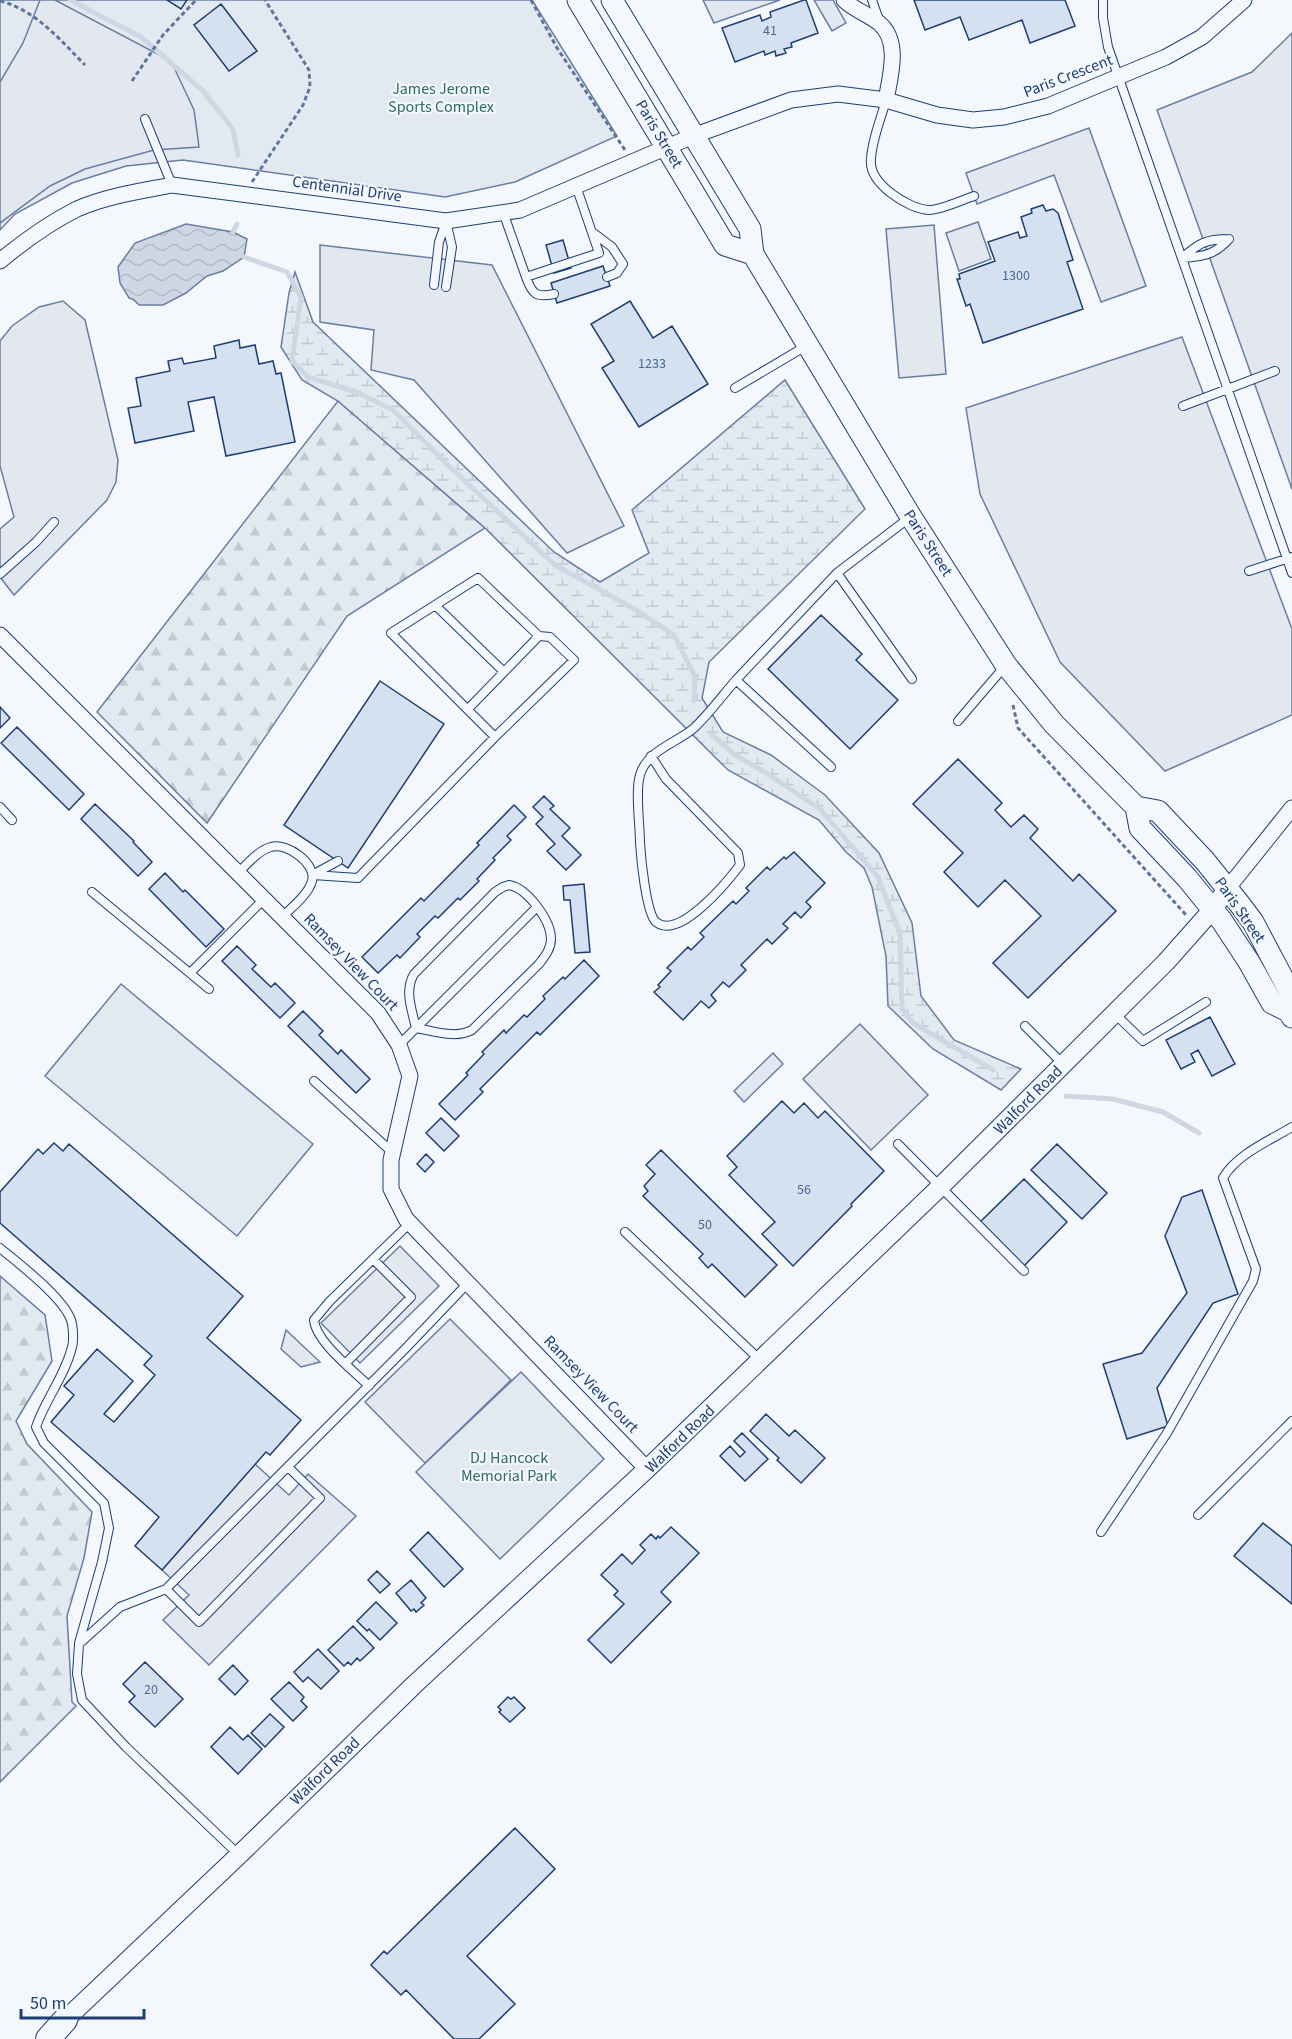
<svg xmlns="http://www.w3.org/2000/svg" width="1292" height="2039" viewBox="0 0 1292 2039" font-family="'Source Sans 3',sans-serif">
<defs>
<pattern id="forest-firs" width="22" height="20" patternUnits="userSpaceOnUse" patternTransform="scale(1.5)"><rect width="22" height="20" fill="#e3e9f0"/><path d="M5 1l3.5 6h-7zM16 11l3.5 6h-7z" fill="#c2c9d1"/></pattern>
<pattern id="wetland-marsh" width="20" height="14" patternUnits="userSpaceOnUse" patternTransform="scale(1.5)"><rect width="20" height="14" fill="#e3e9f0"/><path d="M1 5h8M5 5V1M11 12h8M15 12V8" fill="none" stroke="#c2c9d1"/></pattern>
<pattern id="water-waves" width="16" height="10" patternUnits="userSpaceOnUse" patternTransform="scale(1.5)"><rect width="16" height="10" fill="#cfd7e4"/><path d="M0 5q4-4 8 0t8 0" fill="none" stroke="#b1bac7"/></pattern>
</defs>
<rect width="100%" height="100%" fill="#f4f7fb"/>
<path fill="url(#forest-firs)" stroke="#687fa3" stroke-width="1.5" d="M338 401 485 528 347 616 207 823 97 712Z
M0 1276 45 1315 52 1361 16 1421 27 1444 92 1512 84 1558 67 1616 72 1702 76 1706 0 1782Z"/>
<path fill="url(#wetland-marsh)" stroke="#687fa3" stroke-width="1.5" d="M295 272 313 322 554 552 600 582 649 553 632 510 785 380 865 509 709 662 702 698 723 732 771 755 825 795 879 853 912 923 921 996 954 1040 1021 1069 1001 1090 933 1049 888 1006 886 956 872 887 864 868 846 852 819 820 728 770 485 528 338 401 302 380 281 347 289 293Z"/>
<path fill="#e3e9f0" stroke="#687fa3" stroke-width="1.5" d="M0 0H532L617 136 515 182 445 197 183 160 126 166 72 183 15 214 0 230Z
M121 984 313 1144 237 1236 45 1076Z
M521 1372 604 1459 500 1559 416 1472Z"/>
<path fill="#e3e8f0" stroke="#687fa3" stroke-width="1.5" d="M40 0H55L171 61 194 110 199 147 154 150 85 169 50 186 0 223V82L23 43Z
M703 0H780L714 23Z
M814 0H833L846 23 832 31Z
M1292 33V489L1157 110 1252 72Z
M1089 128 1146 286 1101 302 1054 175 977 204 966 173Z
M978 222 991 259 959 271 946 233Z
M934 225 946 374 899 378 886 229Z
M320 245 492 265 624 526 567 553 414 380 371 370 374 330 320 322Z
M63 301 85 320 118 460 116 482 107 500 14 595 0 577V529L14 517 0 466V341L12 326 39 307Z
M1182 337 1292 629V715L1165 771 1060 662 980 494 966 408Z
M860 1024 928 1095 871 1150 803 1079Z
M773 1053 783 1064 744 1102 734 1091Z
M400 1246 439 1286 360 1363 321 1323Z
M450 1319 511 1380 425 1463 365 1402Z
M286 1330 320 1362 301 1367 281 1349Z
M255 1464 289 1495 308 1474 356 1516 209 1665 163 1620 189 1595 162 1570Z"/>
<path fill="url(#water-waves)" stroke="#687fa3" stroke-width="1.5" d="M186 224 233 232 247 239 244 257 223 271 207 276 186 293 163 305H139L134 300 129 298 120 283 118 267 135 243Z"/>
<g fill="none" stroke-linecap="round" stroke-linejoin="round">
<path stroke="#cfd7e4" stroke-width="5" d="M70 0 141 37 203 91 233 129 238 155
M233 232 237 224
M244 257 287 272 301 297 292 361 308 377 359 393 393 410 449 466 555 565 636 610 674 635 695 677 694 701
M712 735 735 755 768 774 820 809 878 877 900 934 902 1009 913 1023 993 1070
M1066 1096 1113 1099 1163 1112 1199 1133"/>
</g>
<path fill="#d5e0f0" stroke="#1d3f73" stroke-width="1.5" d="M167 0H187L181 9Z
M804 0H806L818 33 791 43 792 47 784 49 786 53 776 56 775 51 765 55 764 51 735 62 722 28 760 15 762 21 771 17 770 12Z
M914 0H1065L1075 26 1030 43 1022 20 969 40 960 17 925 30Z
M221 4 257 51 229 71 194 25Z
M1043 205 1046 211 1053 209 1058 213 1073 260 1067 262 1083 309 983 343 970 304 966 306 957 279H960L959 274 995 261 988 242 1018 232 1020 238 1027 236 1021 217 1032 213 1031 209Z
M563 240 571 268 554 273 546 245Z
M603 266 610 286 557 303 551 283Z
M630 301 653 338 672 326 708 384 639 427 602 368 614 361 591 324Z
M239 340 240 348 255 345 259 364 273 361 276 374 281 373 295 442 226 456 214 397 188 402 194 431 135 443 128 408 141 406 136 378 170 371 168 361 182 358 184 364 216 358 214 346Z
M821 615 862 654 856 660 898 700 850 749 768 669Z
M380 681 444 724 348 868 284 825Z
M0 707 10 718 0 728Z
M17 727 84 794 69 810 1 743Z
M958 759 1002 803 995 810 1011 827 1024 815 1038 829 1030 838 1073 881 1079 874 1116 911 1028 998 993 963 1041 916 1005 880 978 907 944 872 963 853 913 804Z
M544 796 554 806 550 809 570 828 562 836 581 855 566 870 547 851 555 844 536 824 543 817 533 807Z
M95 804 134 841 133 842 152 862 138 876 81 819Z
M514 805 526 817 507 836 511 840 493 858 495 860 477 879 479 881 460 900 458 898 438 918 435 916 417 934 420 937 400 958 397 955 378 973 362 957 421 898 424 901 479 845 477 843Z
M794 852 825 883 806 902 811 907 801 918 795 912 783 924 788 928 772 944 767 939 741 965 746 970 729 987 723 982 711 995 716 1001 709 1008 701 1001 683 1020 654 992 660 987 658 985 671 971 667 968 688 947 691 950 704 937 700 933 733 901 736 904 749 891 746 888 767 867 770 870 784 857 786 859Z
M165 873 183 892 185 890 224 929 206 947 149 889Z
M584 884 590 952 575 953 570 900H564L563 886Z
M237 946 256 965 252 969 271 987 275 983 295 1003 280 1018 222 961Z
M584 960 599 976 540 1035 537 1032 480 1089 483 1092 455 1120 439 1104 468 1075 466 1073 484 1054 482 1052 504 1030 506 1033 524 1015 527 1017 545 999 543 996 563 977 565 979Z
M303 1011 323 1031 319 1035 338 1054 341 1050 370 1079 356 1093 288 1026Z
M1210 1017 1235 1064 1212 1076 1198 1050 1191 1054 1195 1062 1181 1069 1166 1040Z
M782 1101 794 1113 804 1103 818 1118 825 1111 884 1171 851 1204 852 1206 793 1266 762 1234 775 1222 729 1175 737 1167 727 1156Z
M441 1118 459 1136 444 1151 426 1133Z
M54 1143 63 1151 69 1144 243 1296 207 1338 301 1420 270 1455 266 1452 162 1570 135 1546 159 1517 51 1422 74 1395 64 1386 97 1349 133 1381 104 1414 114 1422 155 1375 144 1365 152 1356 0 1223V1192L38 1149 43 1154Z
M1057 1144 1107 1193 1082 1219 1031 1170Z
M661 1150 777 1265 745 1297 712 1264 708 1268 699 1258 703 1254 643 1196 648 1191 644 1186 655 1174 646 1165Z
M426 1154 434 1162 425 1172 417 1164Z
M1024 1179 1067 1222 1023 1267 979 1223Z
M1202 1190 1238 1294 1213 1303 1157 1388 1168 1426 1127 1439 1103 1364 1142 1353 1187 1293 1165 1236 1182 1197Z
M766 1414 789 1436 795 1430 825 1458 801 1483 777 1460 779 1458 750 1431Z
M742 1433 768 1459 745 1481 720 1456 730 1446 740 1457 745 1452 734 1441Z
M1263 1523 1292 1546V1604L1234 1556Z
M671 1527 699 1553 661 1592 671 1602 611 1663 588 1640 624 1604 614 1595 618 1591 601 1575 622 1554 632 1564 645 1550 640 1545 651 1534 656 1539 658 1536 660 1538Z
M428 1532 463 1569 444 1587 410 1550Z
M377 1571 390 1584 380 1593 368 1580Z
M411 1580 426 1598 421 1603 424 1605 416 1612 414 1609 411 1611 396 1593Z
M376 1602 397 1623 380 1640 369 1629 367 1631 357 1621Z
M353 1626 374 1648 360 1661 357 1658 351 1665 348 1662 344 1666 328 1650Z
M318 1649 339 1671 321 1689 308 1677 303 1682 294 1672Z
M145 1662 183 1699 155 1727 129 1702 135 1696 123 1684Z
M233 1665 248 1681 235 1695 219 1679Z
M289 1682 304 1697 301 1701 307 1707 293 1721 271 1699Z
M508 1697 511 1699 514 1697 525 1708 510 1722 499 1712 501 1710 498 1707Z
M270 1714 284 1727 265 1747 251 1733Z
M230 1727 243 1740 248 1735 262 1749 238 1774 211 1747Z
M515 1828 555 1869 467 1956 515 2004 479 2039H454L406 1990 401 1995 371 1965 384 1951 387 1954Z"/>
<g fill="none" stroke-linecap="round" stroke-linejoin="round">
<g stroke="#1d3f73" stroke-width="10">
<path id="service" d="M872 0 879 20
M1103 0V18L1108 47 1292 573
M886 100C881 119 872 139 871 159 868 183 908 209 929 210 941 210 962 200 974 196
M145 119 172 185
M503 212 526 277 599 253 576 186
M592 232 612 247 623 264 617 273 607 277
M1182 258C1199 243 1206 239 1229 239
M1184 258C1205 256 1214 255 1229 239
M526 277C532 294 536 298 554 294
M434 285 439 242 446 222
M446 287 452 247 446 221
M735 388 806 346
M1183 406 1275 371
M909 518 837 573 912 679
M1249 571 1292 557
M0 574 36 542 54 522
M435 605 504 672
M958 721 1005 666
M495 737 574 660 550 637 539 636
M651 756 666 779 738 853 740 865C728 881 679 941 656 922 646 913 641 858 640 843 640 825 635 791 640 775 647 750 677 743 694 728 709 714 722 696 736 680
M831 767 736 680 837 573
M0 807 12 820
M238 873C247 864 259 850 271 847 287 842 317 864 312 881 308 895 292 907 282 917
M314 874 338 861
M313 875 358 878 495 737 391 633 478 578 539 636 468 709
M509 885C527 888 551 920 551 939 551 949 545 956 539 964L472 1030C455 1039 435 1031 416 1028 412 1010 404 991 414 974L495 892 503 887Z
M92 892 209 989
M190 973 264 899
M1115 1014 1143 1041 1206 1002
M1025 1026 1063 1064
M399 1045 537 907
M314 1081 393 1153
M898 1144 1024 1271
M625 1232 760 1360
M0 1248C19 1264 63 1297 71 1320 73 1326 74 1341 72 1347 65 1376 45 1400 36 1427L44 1443 104 1503 109 1528 102 1562 79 1643
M346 1363 411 1297 373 1259
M369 1386C353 1370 316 1342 314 1320L330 1301 410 1223
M1198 1515 1292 1421
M1101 1532 1167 1433 1253 1281 1256 1269 1223 1178C1237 1154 1269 1141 1292 1127
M166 1589 199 1622 320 1498 288 1467
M238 1854 126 1747 82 1700 77 1674 79 1644 120 1607 166 1589 405 1349 468 1283"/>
</g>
<g stroke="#1d3f73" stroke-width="17">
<path id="minor" d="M844 0C854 10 868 14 879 23 901 41 890 77 886 100
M0 261C24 241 49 223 77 209 106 196 141 191 172 185L446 221 520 210 693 136 791 100 838 94 886 100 937 115 973 120 1004 117 1048 106 1166 57 1202 37 1244 0
M0 635 378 1013 399 1045 410 1076 391 1160V1189L406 1219 647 1469
M1227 889 1292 808"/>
</g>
<g stroke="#1d3f73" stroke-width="20">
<path id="tertiary" d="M56 2026 65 2020 239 1855 415 1684 647 1469 940 1187 1166 962 1213 909 1227 889"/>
</g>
<g stroke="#1d3f73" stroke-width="23">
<path id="secondary" d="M578 0 725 245 753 254
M612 0 750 229 753 254 911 517 1006 665 1054 724 1136 807 1140 828 1187 878 1222 921 1249 962 1272 1003 1290 1012
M1136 807 1158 811 1205 861 1238 902 1253 922 1290 992V1012L1292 1017"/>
</g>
<g stroke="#1d3f73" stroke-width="26">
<path id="primary" d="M48 2039 65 2020"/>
</g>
<path stroke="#5e769c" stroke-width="3" stroke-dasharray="4.5 3" stroke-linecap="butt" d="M531 0 557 48 625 150
M0 1C36 10 60 40 85 65
M132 81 163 35 196 0
M252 182 303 105 310 87 309 70 265 0
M1013 705 1018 728 1186 915"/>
<use href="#service" stroke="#f4f7fb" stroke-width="8"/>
<use href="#minor" stroke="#f4f7fb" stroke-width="15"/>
<use href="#tertiary" stroke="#f4f7fb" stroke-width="18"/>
<use href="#secondary" stroke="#f4f7fb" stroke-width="21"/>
<use href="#primary" stroke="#f4f7fb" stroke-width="24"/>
</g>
<g text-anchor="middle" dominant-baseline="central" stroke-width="4.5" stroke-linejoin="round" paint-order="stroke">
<g font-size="14" fill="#4b6792">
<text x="770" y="31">41</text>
<text x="1016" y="276">1300</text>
<text x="652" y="364">1233</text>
<text x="804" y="1190">56</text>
<text x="705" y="1225">50</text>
<text x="151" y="1690">20</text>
</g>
<g font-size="16" fill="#1d3f73" stroke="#f4f7fb">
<text transform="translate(1068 76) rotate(-21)">Paris Crescent</text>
<text transform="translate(659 134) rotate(59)">Paris Street</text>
<text transform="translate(347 189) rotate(8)">Centennial Drive</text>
<text transform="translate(928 543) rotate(57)">Paris Street</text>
<text transform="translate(1240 910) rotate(55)">Paris Street</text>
<text transform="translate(351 962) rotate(46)">Ramsey View Court</text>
<text transform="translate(1028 1100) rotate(-45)">Walford Road</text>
<text transform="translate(591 1384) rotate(46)">Ramsey View Court</text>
<text transform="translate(680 1439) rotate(-44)">Walford Road</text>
<text transform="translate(325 1771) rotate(-44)">Walford Road</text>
</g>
<g font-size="16" fill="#2c6c60" stroke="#f4f7fb">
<text x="441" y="89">James Jerome<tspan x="441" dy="18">Sports Complex</tspan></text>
<text x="509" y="1458">DJ Hancock<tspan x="509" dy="18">Memorial Park</tspan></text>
</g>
</g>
<path d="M21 2009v9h123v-9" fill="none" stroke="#1d3f73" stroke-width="3"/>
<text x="30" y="2009" font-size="18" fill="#1d3f73" stroke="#f4f7fb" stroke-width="4.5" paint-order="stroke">50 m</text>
</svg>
